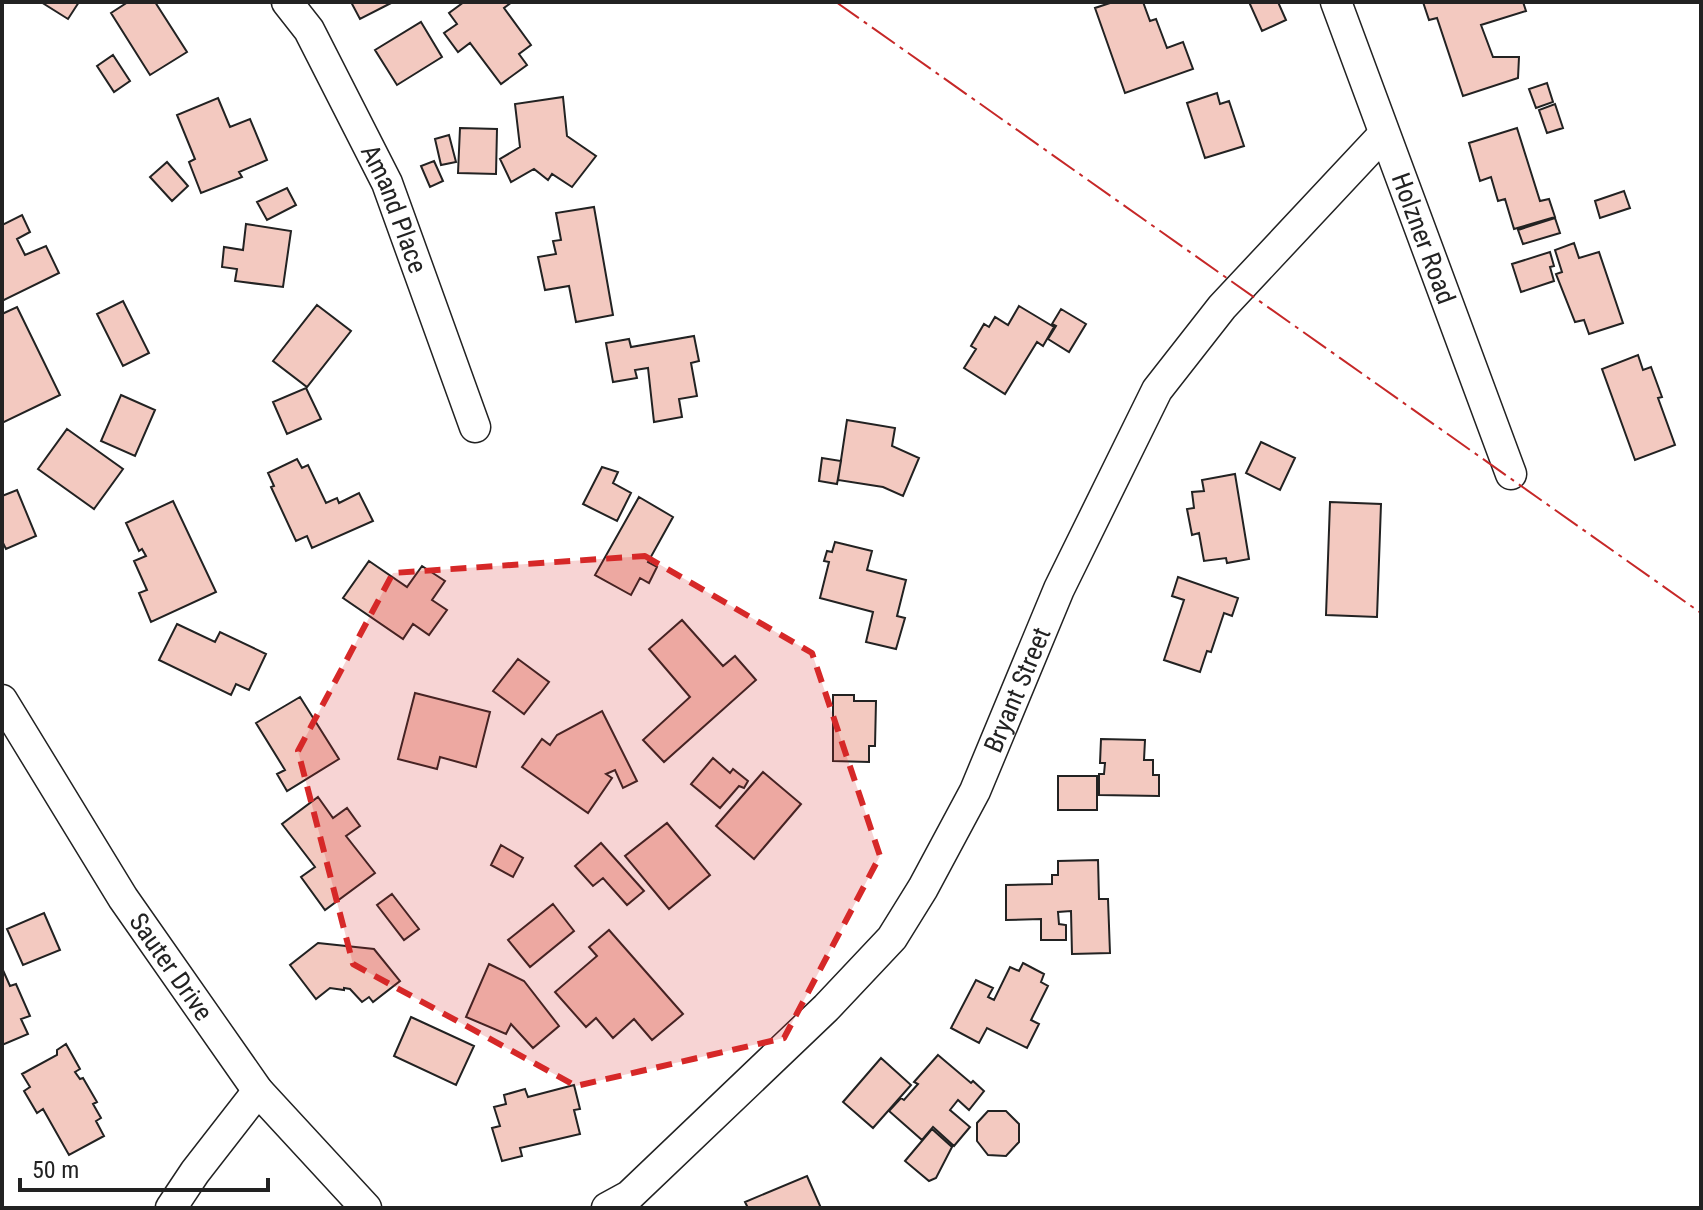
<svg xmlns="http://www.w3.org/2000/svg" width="1703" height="1210" viewBox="0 0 1703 1210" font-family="'Roboto Condensed',sans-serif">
<rect width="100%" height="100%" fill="#fff"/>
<path fill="#f3c9c0" stroke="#222" stroke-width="2" d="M41 2H79L68 19Z
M128 2H155L187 52 150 75 111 13Z
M351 2H393L360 19Z
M464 2H512L504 8 531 45 519 54 527 65 501 84 470 43 458 52 444 33 457 24 449 13Z
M1113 2H1143L1150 21 1156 19 1167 48 1183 42 1193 69 1125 93 1095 8Z
M1249 2H1278L1286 20 1262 31Z
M1423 2H1523L1526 11 1481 25 1493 57H1519L1518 78 1463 96 1437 18 1429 20Z
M421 22 442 57 397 85 375 50Z
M113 55 130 81 114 92 97 66Z
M1547 83 1553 102 1536 108 1529 89Z
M1217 93 1220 104 1229 101 1244 146 1205 158 1187 103Z
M563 97 567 136 596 156 572 187 552 174 548 180 534 169 511 182 500 159 520 147 515 104Z
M218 98 230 127 250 119 267 160 239 172 242 177 201 193 189 162 195 159 177 115Z
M1555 104 1563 128 1547 133 1539 110Z
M460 128 497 129 496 174 458 173Z
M1517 128 1540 201 1549 199 1555 217 1514 229 1505 199 1498 201 1491 177 1480 181 1469 143Z
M449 135 456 162 441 165 435 139Z
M434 161 443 181 430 187 421 166Z
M167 162 188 186 172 201 150 177Z
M287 188 296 205 267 220 257 202Z
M1624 191 1630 208 1600 218 1595 201Z
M594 207 613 315 576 322 569 286 545 290 538 257 556 254 553 241 561 240 556 213Z
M22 215 30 232 17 239 25 255 46 246 59 273 2 301V225Z
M1555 218 1560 233 1523 244 1518 230Z
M246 224 291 231 283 287 235 281 237 269 222 267 224 247 243 250Z
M1574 243 1579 258 1599 252 1623 323 1589 334 1584 320 1575 322 1556 274 1562 272 1555 250Z
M1550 252 1554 266 1550 267 1554 281 1521 292 1512 264Z
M123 301 149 353 123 366 97 314Z
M317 305 351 331 307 387 273 361Z
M1019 306 1054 327 1043 346 1037 342 1005 394 964 368 976 349 971 346 984 324 989 327 995 317 1008 325Z
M17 307 60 395 2 423V314Z
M1061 309 1086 324 1069 352 1048 339 1056 326 1052 324Z
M694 336 699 361 691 363 697 396 679 399 682 417 654 422 648 368 635 370 637 378 613 382 606 343 629 339 631 347Z
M1638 355 1643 370 1651 367 1662 397 1658 398 1675 445 1635 460 1602 369Z
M306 388 321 419 287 434 273 402Z
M121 395 155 410 135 456 101 441Z
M847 420 895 428 892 446 919 458 903 496 883 487 838 480Z
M67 429 123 469 94 509 38 469Z
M1261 442 1295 458 1280 490 1246 473Z
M822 458 841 461 837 484 819 481Z
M297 459 302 468 308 465 326 503 337 498 339 503 359 493 373 521 312 548 307 536 296 541 271 487 274 486 268 473Z
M602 467 618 472 613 483 631 493 617 521 583 504Z
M1235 474 1249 559 1227 563 1226 558 1204 561 1199 533 1192 535 1187 509 1194 508 1192 492 1204 491 1202 480Z
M17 490 36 536 6 549 2 541V496Z
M639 497 673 517 648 562 657 567 649 583 640 578 631 595 595 575Z
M173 501 216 592 151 622 139 593 147 590 134 561 146 556 142 549 139 551 126 523Z
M1330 502 1381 504 1377 617 1326 615Z
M835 542 872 551 867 570 906 580 897 616 905 618 896 649 866 642 873 612 820 598 829 562 824 561 827 551 832 552Z
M369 561 407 587 422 566 445 581 432 600 447 610 429 635 413 624 403 639 343 598Z
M1178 577 1238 598 1232 616 1224 613 1211 652 1207 651 1200 672 1164 660 1184 600 1172 596Z
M682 620 723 666 735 656 756 680 664 762 643 740 690 697 649 649Z
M177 624 215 642 220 632 266 654 249 690 236 684 231 695 159 660Z
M518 659 549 682 524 714 493 691Z
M415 693 490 712 476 767 440 757 437 769 398 759Z
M833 695H854V701H876L875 746H869V762L833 761Z
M300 697 339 759 287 791 277 774 285 770 256 723Z
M602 711 637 781 623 788 615 770 606 774 612 778 588 813 522 767 542 739 550 745 557 735Z
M1101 739 1145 740 1144 760H1153V775H1159V796L1099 795V774H1104L1105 763H1100Z
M713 758 730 773 733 769 748 781 744 788 739 786 720 808 691 784Z
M763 772 801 804 754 859 716 826Z
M1058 776H1097V810H1058Z
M318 797 333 818 347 808 360 826 346 836 375 873 325 910 301 877 315 867 282 824Z
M667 823 710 875 669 909 625 856Z
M601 843 644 891 627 905 603 878 593 886 575 866Z
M501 845 523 858 513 877 491 865Z
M1098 860 1099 899H1108L1110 953 1072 954 1071 911 1058 912 1059 924 1066 925V940H1041V919L1006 920V885L1052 884V875H1058V861Z
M392 894 419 929 404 940 377 905Z
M553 904 574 931 530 967 508 940Z
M44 913 60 950 23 965 7 929Z
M609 930 683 1014 652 1040 634 1019 613 1038 596 1018 586 1027 555 992 597 956 589 947Z
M318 943 374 949 400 981 373 1002 369 997 362 1002 350 989 344 988V990L330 988 316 999 290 965Z
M1023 963 1044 974 1041 982 1048 986 1031 1020 1039 1024 1027 1048 987 1028 979 1043 951 1028 976 980 993 988 988 997 994 1000 1010 967 1019 971Z
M489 964 524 981 559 1026 533 1048 511 1024 506 1034 466 1017Z
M2 968 10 986 16 984 30 1016 21 1019 28 1034 2 1045Z
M411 1017 474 1046 456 1085 394 1056Z
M66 1044 80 1069 75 1072 80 1079 83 1078 97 1102 93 1104 101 1118 96 1121 104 1136 69 1155 43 1109 37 1113 24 1091 30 1087 22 1074 57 1055V1050Z
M938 1055 971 1083 973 1081 984 1091 969 1110 958 1100 950 1110 970 1127 954 1146 933 1127 922 1140 889 1111 901 1098 904 1100 918 1084 914 1082Z
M881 1058 911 1085 873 1128 843 1102Z
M574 1085 580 1109 574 1110 580 1134 520 1148 522 1156 502 1161 492 1128 500 1126 494 1107 506 1104 504 1095 525 1089 528 1097Z
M988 1111H1006L1019 1124V1142L1006 1156 988 1155 977 1141V1123Z
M932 1129 952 1147 936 1178 929 1181 905 1161Z
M807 1176 821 1208H748L745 1202Z"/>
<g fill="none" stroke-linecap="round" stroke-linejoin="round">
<g stroke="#222" stroke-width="33">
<g id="minor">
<path id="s1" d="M287 2 309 30 387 183 475 427"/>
<path id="s2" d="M1336 2 1511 474"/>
<path id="s3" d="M2 700 123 898 258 1091 366 1208"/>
<path d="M171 1208 195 1172 258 1091"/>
<path id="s4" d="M607 1208 629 1196 826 1008 892 938 923 888 975 791 1059 589 1157 390 1222 307 1383 135"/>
</g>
</g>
<use href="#minor" stroke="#fff" stroke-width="30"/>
<path stroke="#c62828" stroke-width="2" stroke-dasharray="28 6 4 6" stroke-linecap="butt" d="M836 2 1701 613"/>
</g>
<path fill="#d62828" fill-opacity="0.2" stroke="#d62828" stroke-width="6" stroke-dasharray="16 10" stroke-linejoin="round" d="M645 556 812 653 880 856 784 1038 576 1086 353 964 298 751 393 573Z"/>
<g text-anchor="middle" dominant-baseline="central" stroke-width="6" stroke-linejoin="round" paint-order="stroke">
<g font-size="26" fill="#222" stroke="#fff">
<text stroke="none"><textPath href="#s1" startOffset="234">Amand Place</textPath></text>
<text stroke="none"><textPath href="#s2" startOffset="252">Holzner Road</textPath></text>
<text stroke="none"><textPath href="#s4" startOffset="672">Bryant Street</textPath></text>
<text stroke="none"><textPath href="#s3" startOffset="316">Sauter Drive</textPath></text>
</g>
</g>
<rect width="1703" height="1210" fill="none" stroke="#222222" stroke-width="8"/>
<path d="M20 1178v12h248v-12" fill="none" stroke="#222222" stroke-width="4"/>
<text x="32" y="1178" font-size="24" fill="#222222" stroke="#ffffff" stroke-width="6" paint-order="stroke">50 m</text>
</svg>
